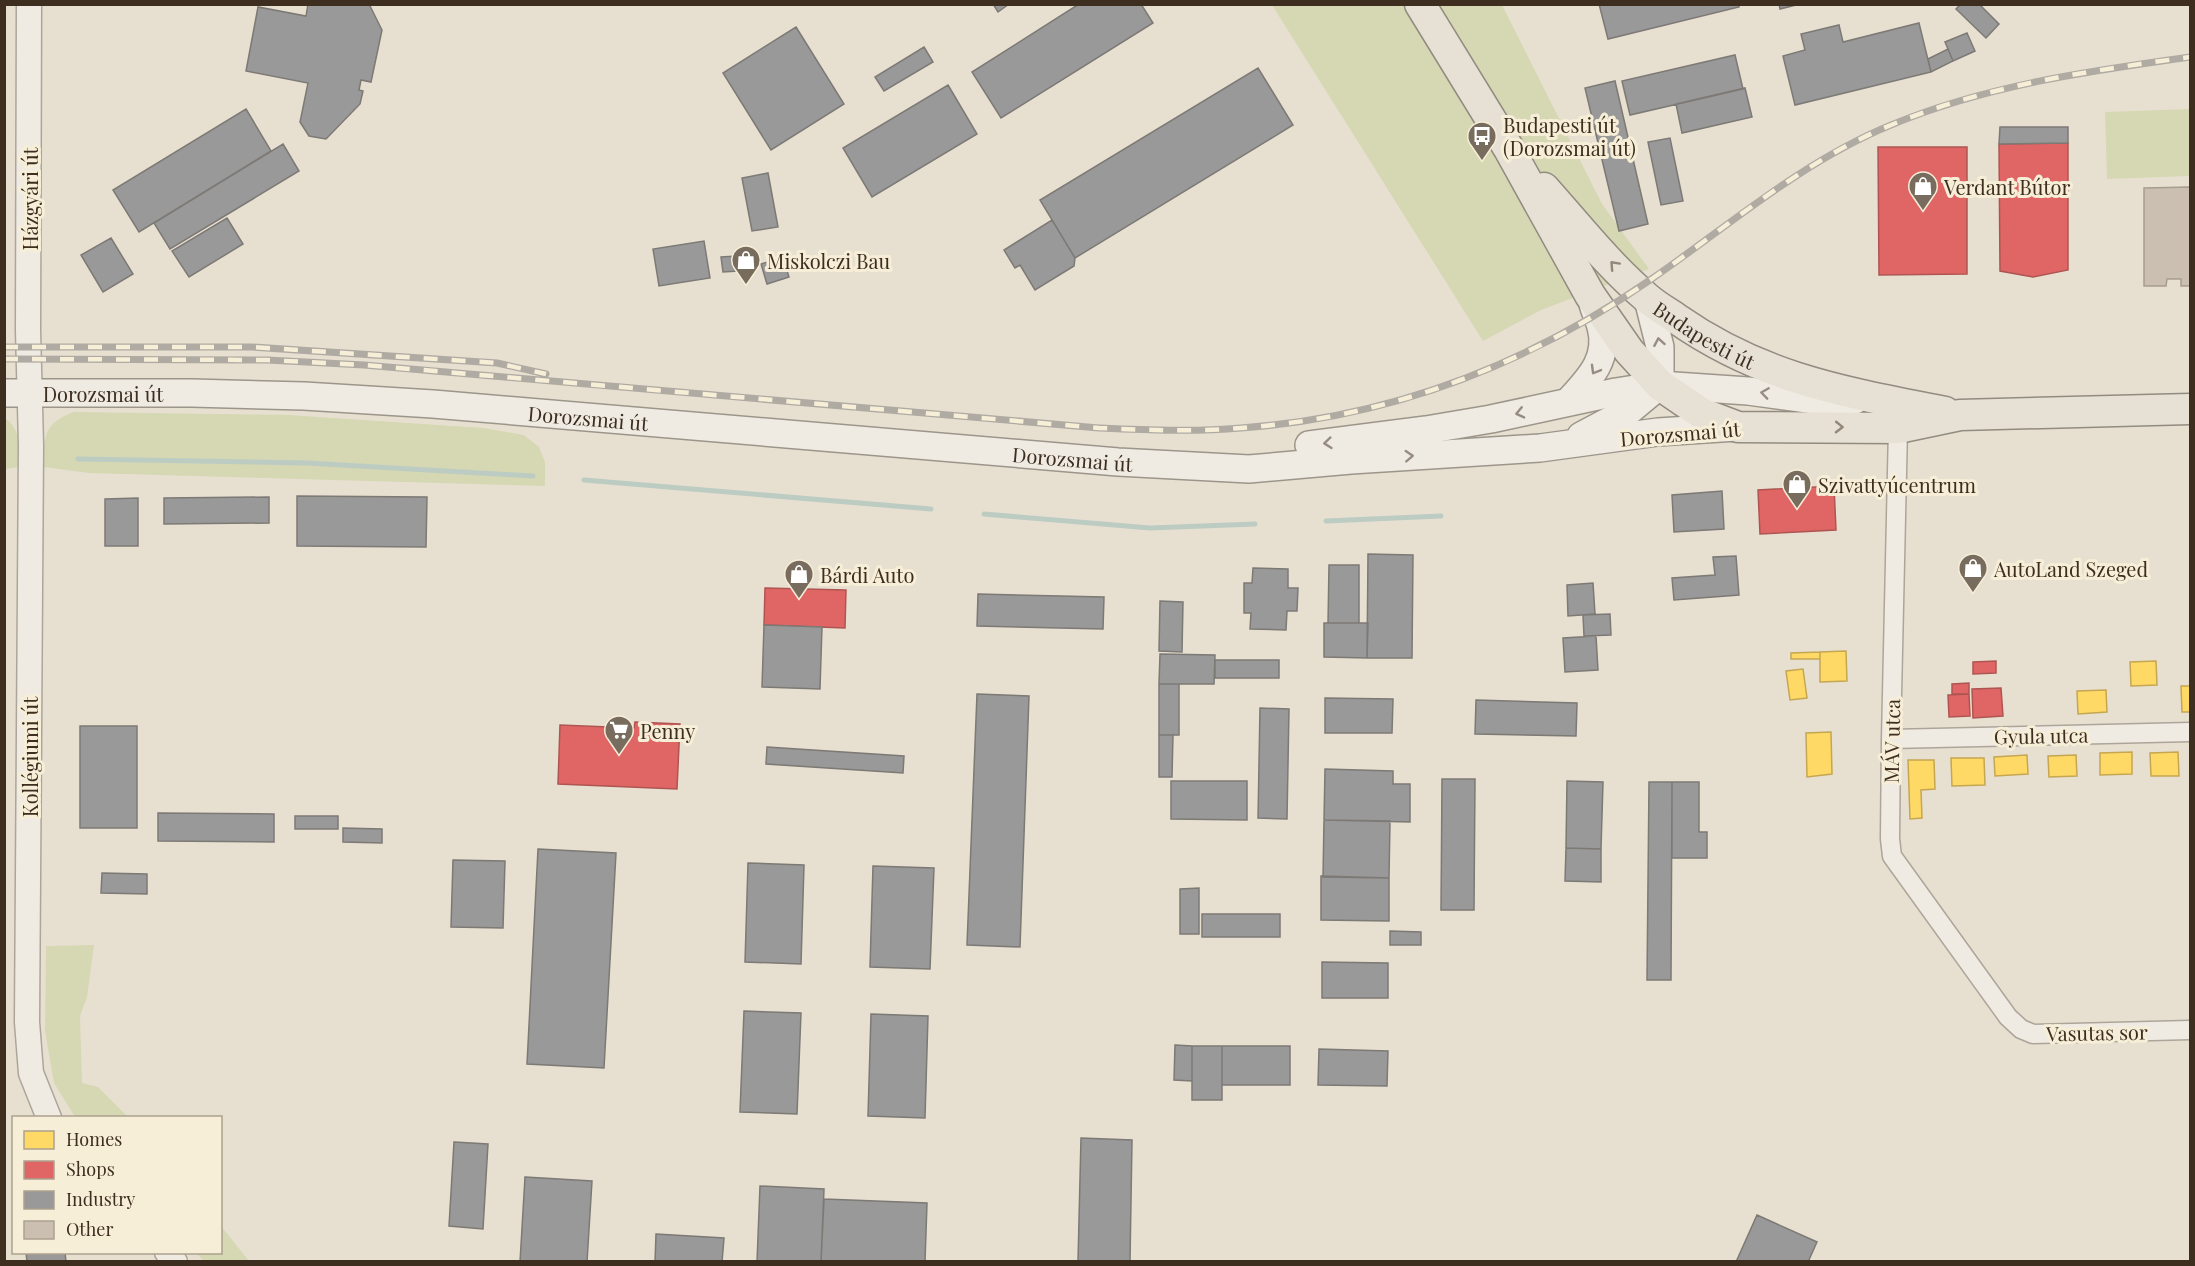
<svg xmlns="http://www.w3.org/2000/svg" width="2195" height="1266" viewBox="0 0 2195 1266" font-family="'Playfair Display',serif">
<rect width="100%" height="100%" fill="#e7e0d1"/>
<path fill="#d6d7b3" d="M1272 5H1502L1602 204 1649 269 1541 310 1483 341Z
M2190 109V176L2107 179 2105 112Z
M74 412 289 415 483 428 524 435 539 447 545 462V486L89 473 44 467C44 437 43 423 74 412Z
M5 418C21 429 20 450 20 467L5 469Z
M94 945 87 997 80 1016 82 1083 98 1087 128 1117H75L54 1083 45 1031 46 946Z
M221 1226 249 1261H204L196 1253 220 1252Z"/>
<path fill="#ffd966" stroke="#c5a651" stroke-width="1.5" d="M1846 651 1847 681 1820 682V652Z
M1820 652V659H1791V653Z
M2156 661 2157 685 2131 686 2130 662Z
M1803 669 1807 698 1790 700 1786 671Z
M2181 686H2190V712H2182Z
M2106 690 2107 712 2078 714 2077 691Z
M1831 732 1832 774 1807 777 1806 733Z
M2132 752V774L2100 775V753Z
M2178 752 2179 776H2151L2150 753Z
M2027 755 2028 774 1995 776 1994 757Z
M2076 755 2077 776 2049 777 2048 756Z
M1951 758H1984L1985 785 1952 786Z
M1908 760H1934L1935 789 1921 790 1922 818 1910 819Z"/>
<path fill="#e06666" stroke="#af5551" stroke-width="1.5" d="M2068 143V270L2033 277 2000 271 1999 144Z
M1878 147H1967V274L1879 275Z
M1834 486 1836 530 1760 534 1758 490Z
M765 588 846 590 845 628 764 625Z
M1996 661V673L1973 674V662Z
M1969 683V694H1952V684Z
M2001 688 2003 716 1973 718 1972 689Z
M1969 694 1970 716 1949 717 1948 695Z
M635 722 680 724 677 789 558 784 560 725 634 728Z"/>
<path fill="#999" stroke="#7d7975" stroke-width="1.5" d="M308 4H369L382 30 371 82 361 80 359 90 363 91 360 104 326 139 309 136 300 122 308 83 246 71 258 7 306 16Z
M993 4H1009L998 12Z
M1079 4H1141L1153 23 1001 118 972 72Z
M1599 4H1739V7L1608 39Z
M1779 4H1800L1780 9Z
M1961 4H1979L1999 24 1986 38 1956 9Z
M1919 23 1931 72 1795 105 1783 56 1805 50 1801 34 1839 25 1843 42Z
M796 27 844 104 771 150 723 73Z
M1967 33 1975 51 1953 61 1945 42Z
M924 47 933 62 884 91 875 77Z
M1948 49 1953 61 1931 72 1928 59Z
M1735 55 1743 89 1630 115 1622 81Z
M1258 68 1293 125 1075 258 1040 200Z
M1615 81 1648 224 1619 231 1585 88Z
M948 85 977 134 872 197 843 148Z
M1745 88 1752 117 1682 133 1676 104Z
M246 109 271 151 139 232 113 190Z
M2000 127H2068V143L1999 144Z
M1670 138 1683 201 1661 205 1648 142Z
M283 144 299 171 170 249 154 223Z
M768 173 778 227 752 231 742 178Z
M227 218 243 244 189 277 172 251Z
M1052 220 1075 258 1074 266 1035 290 1020 265 1015 268 1004 250Z
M111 238 133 274 103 292 81 255Z
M704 241 710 278 659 286 653 249Z
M737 256 738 271 723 272 721 257Z
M783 257 789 277 767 284 761 264Z
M1722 491 1724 529 1674 532 1672 495Z
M297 496 427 497 426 547 297 546Z
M269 497V523L164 524V498Z
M138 498V546H105V499Z
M1368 554 1413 555 1412 658H1367Z
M1736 556 1739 595 1674 600 1672 578 1715 575 1713 557Z
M1329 565H1359V623H1328Z
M1253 568 1288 569V588H1298L1297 611H1287L1286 630 1250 629 1251 613H1244V583H1252Z
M1593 583 1595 614 1568 616 1567 585Z
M978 594 1104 597 1103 629 977 626Z
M1160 601 1183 602 1182 652 1159 651Z
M1610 614 1611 635 1584 636 1583 615Z
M1324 623H1368L1367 658 1324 657Z
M764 625 822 627 820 689 762 687Z
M1596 636 1598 670 1565 672 1563 638Z
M1160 654 1215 655 1214 684H1159Z
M1215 660H1279V678H1215Z
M1159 684H1179V735H1159Z
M977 694 1029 696 1020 947 967 945Z
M1325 698 1393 699 1392 733H1325Z
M1476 700 1577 703 1576 736 1475 734Z
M1260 708 1289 709 1287 819 1258 818Z
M80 726H137V828H80Z
M1159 735H1173L1172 777H1159Z
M767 747 904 756 903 773 766 764Z
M1325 769 1393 771V784H1410V822L1324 820Z
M1442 779H1475L1474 910H1441Z
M1171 781H1247V820L1171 819Z
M1567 781 1603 782 1601 849 1566 848Z
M1649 782H1672L1671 980H1647Z
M1672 782H1699V832H1707V858H1672Z
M158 813 274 814V842L158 841Z
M295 816H338V829H295Z
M1324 820 1390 821 1389 878 1323 877Z
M343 828 382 829V843L343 842Z
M1566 848 1601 849V882L1565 881Z
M538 849 616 853 604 1068 527 1064Z
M453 860 505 861 503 928 451 927Z
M748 863 804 865 801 964 745 962Z
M873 866 934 868 930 969 870 967Z
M102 873 147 874V894L101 893Z
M1321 876 1389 878V921L1321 920Z
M1199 888V934H1180V889Z
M1202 914H1280V937H1202Z
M1390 931 1421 932V945H1390Z
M1322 962 1388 963V998H1322Z
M744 1011 801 1013 797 1114 740 1112Z
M871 1014 928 1016 925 1118 868 1116Z
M1175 1045 1192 1046V1081L1174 1080Z
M1192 1046H1222V1100H1192Z
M1222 1046H1290V1085H1222Z
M1319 1049 1388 1051 1387 1086 1318 1085Z
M1081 1138 1132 1140 1130 1262 1078 1261Z
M454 1142 488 1144 483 1229 449 1226Z
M525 1177 592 1181 587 1262H520Z
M760 1186 824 1189 821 1262H757Z
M824 1199 927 1203 925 1262H821Z
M1757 1215 1817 1242 1808 1262H1736Z
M656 1234 724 1238 722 1262H655Z
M26 1252H65L66 1262H27Z"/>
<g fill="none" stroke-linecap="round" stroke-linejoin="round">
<path stroke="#bcccc2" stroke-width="5" d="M78 459 307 463 533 476
M584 480 931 509
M984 514 1150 528 1255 524
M1326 521 1441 516"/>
</g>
<path fill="#cbbfb2" stroke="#a89c90" stroke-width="1.5" d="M2190 187V286H2181V279H2167L2166 286H2144V188Z"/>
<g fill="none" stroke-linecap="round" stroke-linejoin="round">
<g stroke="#ada599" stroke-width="21">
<path id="minor" d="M1898 428 1891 739 1890 839 1892 856 2008 1017 2021 1029 2033 1034 2190 1030
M1891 739 2190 732"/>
</g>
<g stroke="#ada599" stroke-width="27">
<path id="tertiary" d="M29 4 28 330 31 445 27 1022 31 1073 49 1118
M167 1252 175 1262"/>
</g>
<g stroke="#9c958a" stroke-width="30">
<g id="secondary">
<path id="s1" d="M4 393H192L304 396 433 404 1118 462 1249 469 1351 460 1540 448 1658 432 1737 427"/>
<path d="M1569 401C1588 380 1610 359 1601 327 1599 319 1595 312 1593 304"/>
<path d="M1581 436 1630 410 1660 385V347L1648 299"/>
<path d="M1309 445 1426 430 1491 419 1616 392 1660 385 1748 391 1815 400H1855"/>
</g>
</g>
<g stroke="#928b80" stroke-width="33">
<g id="primary">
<path d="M1420 4 1509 149 1590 295 1629 351 1660 385 1701 413 1738 427 1898 428 1960 415 2190 409"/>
<path id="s2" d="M1544 188C1577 225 1609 266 1647 298 1656 306 1667 312 1677 319 1763 379 1845 392 1945 412"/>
</g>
</g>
<use href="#minor" stroke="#efebe3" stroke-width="18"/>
<use href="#tertiary" stroke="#efebe3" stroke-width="24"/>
<use href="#secondary" stroke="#efebe3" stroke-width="27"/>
<use href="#primary" stroke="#e6e1d4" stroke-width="30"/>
<g stroke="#afaaa2" stroke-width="7">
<path id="rail" d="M4 347H252L497 363 546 374
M4 359 267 360 364 365 1099 428C1147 430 1194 432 1241 428 1393 417 1529 364 1653 278 1731 224 1803 161 1891 125 1987 85 2089 71 2190 57"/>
</g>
<use href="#rail" stroke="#f7eed8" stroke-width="4.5" stroke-dasharray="14" stroke-linecap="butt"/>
</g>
<defs><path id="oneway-chevron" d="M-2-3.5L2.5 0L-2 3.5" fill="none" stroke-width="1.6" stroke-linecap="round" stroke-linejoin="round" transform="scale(1.5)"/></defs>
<g stroke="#92887a">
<use href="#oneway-chevron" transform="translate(1614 265) rotate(-133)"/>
<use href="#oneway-chevron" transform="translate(1839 427) rotate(1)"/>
</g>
<g stroke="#968c82">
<use href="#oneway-chevron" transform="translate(1659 342) rotate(-100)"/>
<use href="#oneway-chevron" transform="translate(1595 370) rotate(120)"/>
<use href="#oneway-chevron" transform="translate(1765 393) rotate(-172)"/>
<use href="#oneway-chevron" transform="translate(1520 413) rotate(167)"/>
<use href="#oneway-chevron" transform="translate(1328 443) rotate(174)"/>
<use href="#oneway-chevron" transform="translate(1409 456) rotate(-3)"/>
</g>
<defs>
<g id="bus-pin" transform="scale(1.5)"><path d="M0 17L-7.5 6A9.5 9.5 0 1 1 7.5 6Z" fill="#786c5e" stroke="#f7eed8"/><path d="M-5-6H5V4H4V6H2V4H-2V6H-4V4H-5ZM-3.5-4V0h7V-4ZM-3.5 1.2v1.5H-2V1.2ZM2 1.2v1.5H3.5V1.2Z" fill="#fff"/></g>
<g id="shop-pin" transform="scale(1.5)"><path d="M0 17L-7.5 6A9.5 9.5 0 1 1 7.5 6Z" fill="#786c5e" stroke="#f7eed8"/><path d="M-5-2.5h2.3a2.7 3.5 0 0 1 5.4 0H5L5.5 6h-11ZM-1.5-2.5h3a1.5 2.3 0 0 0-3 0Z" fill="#fff"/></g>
<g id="supermarket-pin" transform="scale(1.5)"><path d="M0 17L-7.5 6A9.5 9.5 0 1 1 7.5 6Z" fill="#786c5e" stroke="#f7eed8"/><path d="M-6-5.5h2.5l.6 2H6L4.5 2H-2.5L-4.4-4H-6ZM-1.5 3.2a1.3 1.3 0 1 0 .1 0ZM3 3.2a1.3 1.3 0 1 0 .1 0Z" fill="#fff"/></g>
</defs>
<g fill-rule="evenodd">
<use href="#bus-pin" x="1482" y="136"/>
<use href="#shop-pin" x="1923" y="186"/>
<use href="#shop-pin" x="746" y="260"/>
<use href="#shop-pin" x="1797" y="484"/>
<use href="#shop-pin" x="1973" y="568"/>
<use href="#shop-pin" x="799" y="574"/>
<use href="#supermarket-pin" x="619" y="730"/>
</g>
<g text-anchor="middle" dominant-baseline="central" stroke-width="6" stroke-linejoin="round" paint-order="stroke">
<g font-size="20" fill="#3d2e20" stroke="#f7eed8" text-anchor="start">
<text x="1503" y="124">Budapesti út<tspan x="1503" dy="23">(Dorozsmai út)</tspan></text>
<text x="1944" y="186">Verdant Bútor</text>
<text x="767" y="260">Miskolczi Bau</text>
<text x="1818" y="484">Szivattyúcentrum</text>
<text x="1994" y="568">AutoLand Szeged</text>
<text x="820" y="574">Bárdi Auto</text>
<text x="640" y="730">Penny</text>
</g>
<g font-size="20" fill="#3d2e20" stroke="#f7eed8">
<text transform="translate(29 199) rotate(-90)">Házgyári út</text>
<text stroke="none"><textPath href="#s2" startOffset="219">Budapesti út</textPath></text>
<text stroke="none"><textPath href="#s1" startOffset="99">Dorozsmai út</textPath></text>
<text stroke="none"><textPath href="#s1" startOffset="585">Dorozsmai út</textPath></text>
<text transform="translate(1680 433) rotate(-5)">Dorozsmai út</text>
<text stroke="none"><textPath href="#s1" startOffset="1071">Dorozsmai út</textPath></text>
<text transform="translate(2041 735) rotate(-1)">Gyula utca</text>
<text transform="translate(1891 741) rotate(-89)">MÁV utca</text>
<text transform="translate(29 757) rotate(-90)">Kollégiumi út</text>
<text transform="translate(2097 1032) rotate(-1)">Vasutas sor</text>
</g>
</g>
<rect width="2195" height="1266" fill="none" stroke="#3d2e20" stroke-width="12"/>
<rect x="12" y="1116" width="210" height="138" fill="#f7eed8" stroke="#ada18e" stroke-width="1.5"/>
<rect x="24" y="1131" width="30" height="18" fill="#ffd966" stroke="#ada18e" stroke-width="1.5"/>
<text x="66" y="1146" font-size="18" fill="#3d2e20">Homes</text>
<rect x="24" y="1161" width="30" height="18" fill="#e06666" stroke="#ada18e" stroke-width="1.5"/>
<text x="66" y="1176" font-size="18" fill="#3d2e20">Shops</text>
<rect x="24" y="1191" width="30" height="18" fill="#999999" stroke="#ada18e" stroke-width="1.5"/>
<text x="66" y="1206" font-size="18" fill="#3d2e20">Industry</text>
<rect x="24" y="1221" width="30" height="18" fill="#cbbfb2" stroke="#ada18e" stroke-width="1.5"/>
<text x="66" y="1236" font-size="18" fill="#3d2e20">Other</text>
</svg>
